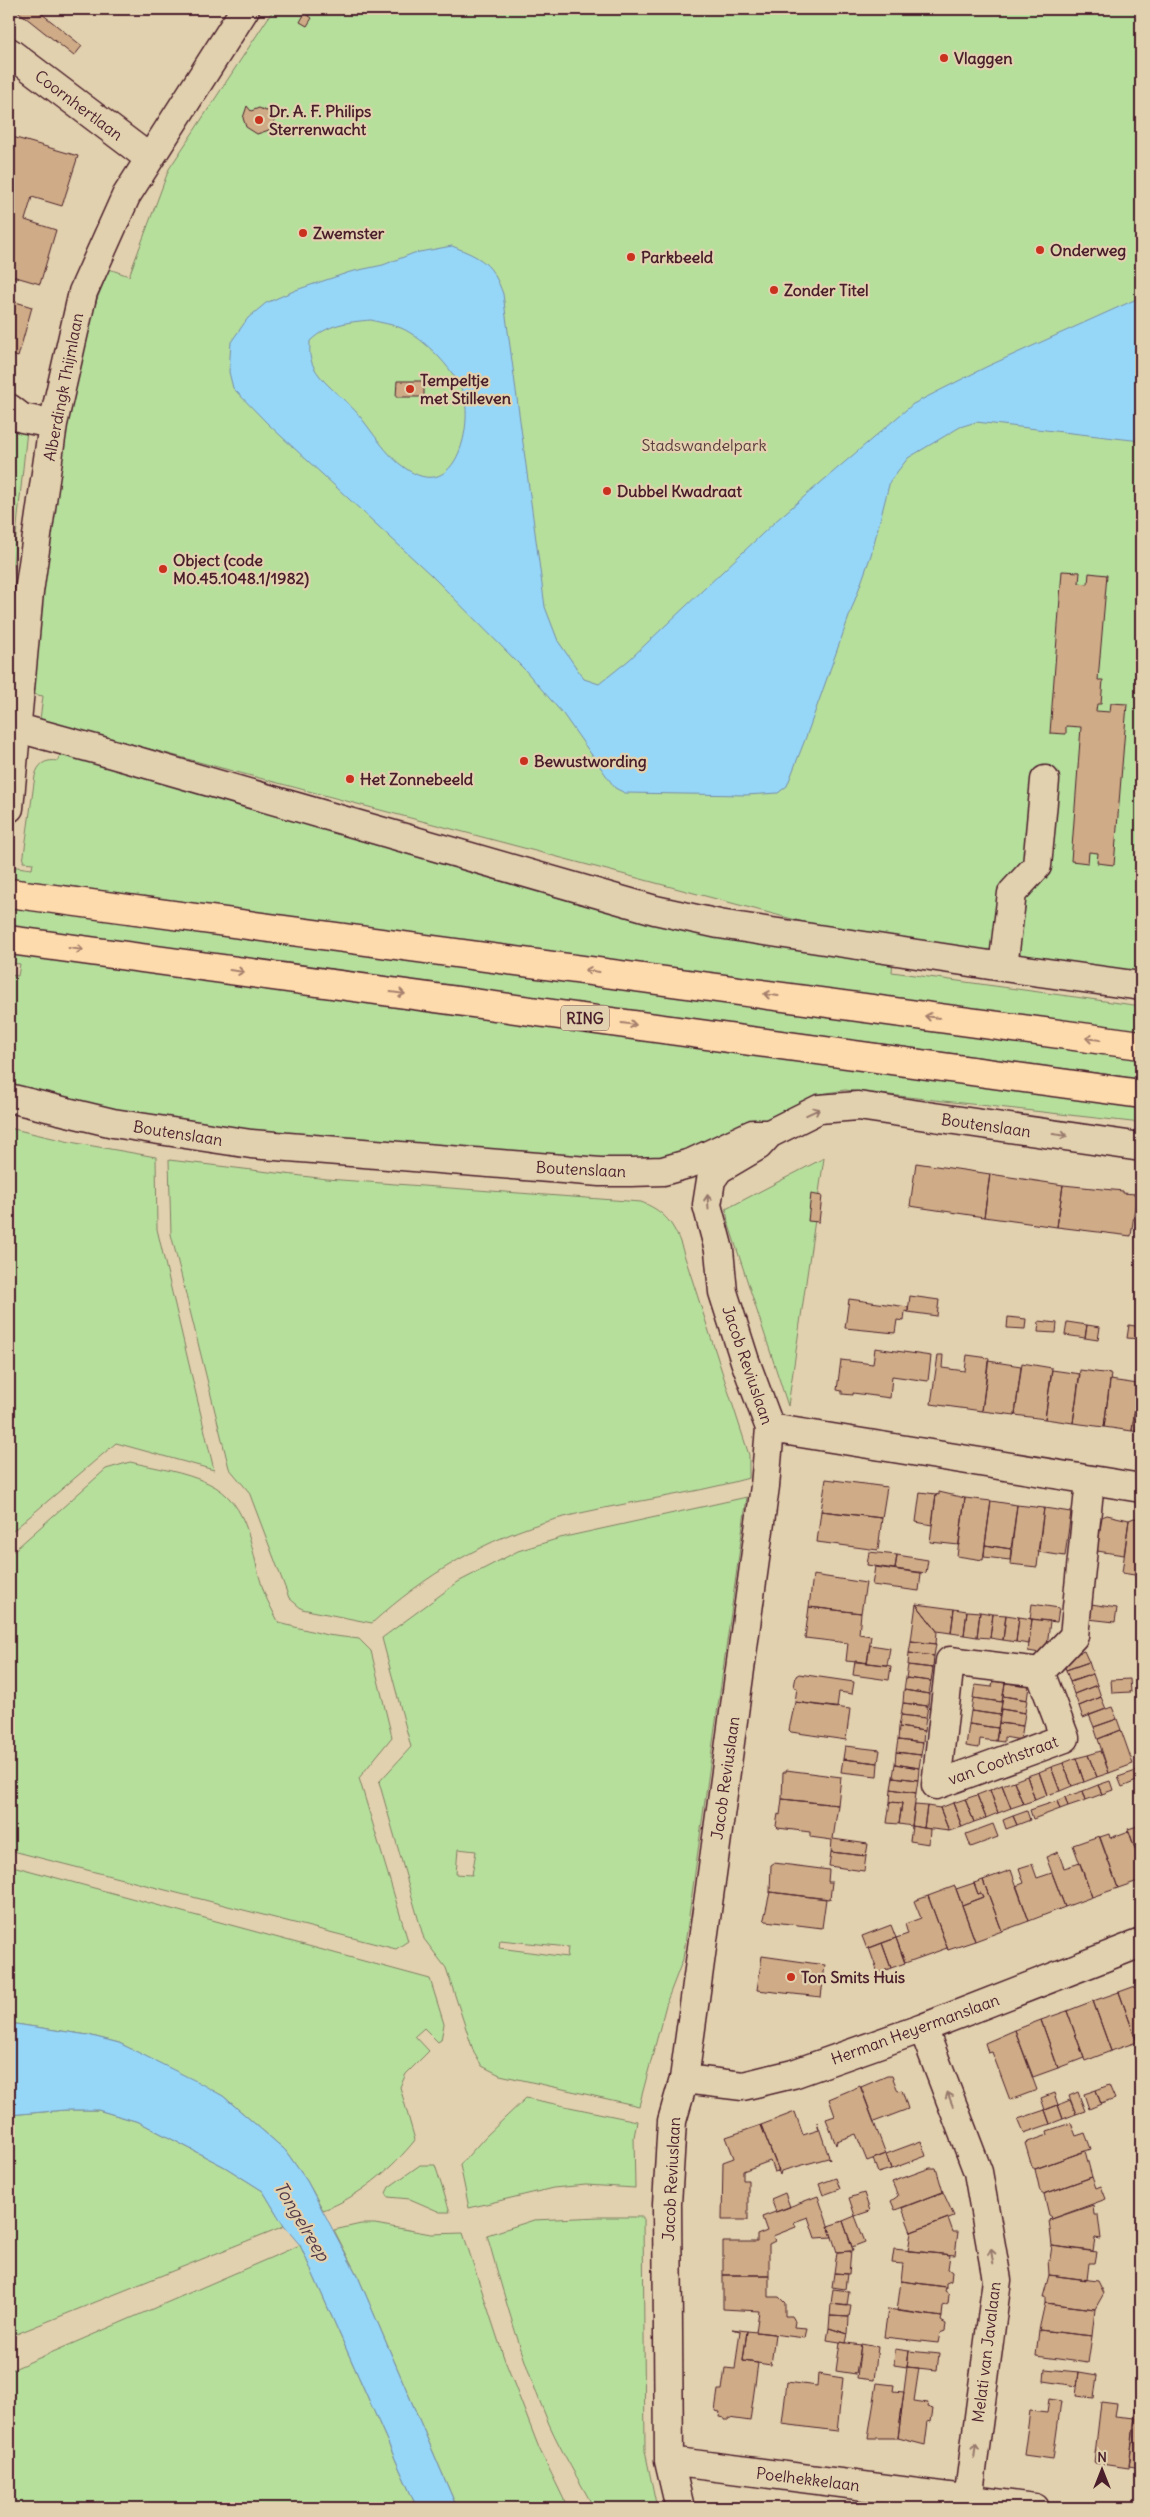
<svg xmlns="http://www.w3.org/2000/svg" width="1150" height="2517" viewBox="0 0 1150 2517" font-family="Delius,sans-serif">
<rect width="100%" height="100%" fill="#e2d1ae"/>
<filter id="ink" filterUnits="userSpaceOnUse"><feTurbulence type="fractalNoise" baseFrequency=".02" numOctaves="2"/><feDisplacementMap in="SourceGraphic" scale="10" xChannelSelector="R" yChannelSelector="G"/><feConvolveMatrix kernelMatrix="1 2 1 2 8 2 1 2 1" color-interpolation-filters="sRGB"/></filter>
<g filter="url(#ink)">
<path fill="#b6df9c" stroke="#807f64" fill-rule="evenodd" d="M274 9H1141V976L811 924 40 720 43 696 32 694 42 581 57 473 86 327 109 269 129 276 169 169Z
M9 425 27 430 9 603Z
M61 751 893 960 892 972 1141 1006V1032L9 878V866L32 869 33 863 23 862 35 776C38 764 45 759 58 761Z
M9 905 1141 1058V1079L9 926Z
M9 953 1141 1107V1123L845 1090 821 1094 689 1155 655 1163 326 1142 187 1124 9 1090V975L18 976 20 964 9 963Z
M9 1128 70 1142 156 1157 157 1229 214 1470 116 1443 9 1534Z
M824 1158 788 1406 728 1222 726 1209Z
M169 1160 327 1179 641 1202C662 1210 672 1221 680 1242L749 1455V1478C686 1496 620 1502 556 1519 487 1537 424 1576 372 1623L302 1609 289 1598 249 1492 229 1468 171 1234Z
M130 1462C156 1468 184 1472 208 1483 252 1503 250 1553 264 1592 268 1603 274 1613 279 1623L327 1635 359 1639 371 1651 392 1737 359 1778 408 1941 396 1949 9 1850V1555L106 1469Z
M747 1497 683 1959 667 2001 639 2106 500 2075 482 2066 474 2053 446 1968 424 1939 379 1782 411 1747 382 1638 458 1582 518 1551 560 1538ZM458 1849 476 1851 472 1875 456 1874ZM500 1940 568 1947 567 1957 499 1948Z
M9 1865 430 1979 444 2024 441 2040 438 2042 424 2028 415 2036 429 2051 406 2074 400 2087 415 2140C394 2167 356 2199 323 2210L307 2181 285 2150 223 2096 119 2043 88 2035 9 2023Z
M526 2098 637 2121 634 2137 635 2188 586 2185 553 2188 469 2208 460 2165 486 2136Z
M65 2110H98L139 2122 225 2167 263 2191 284 2226 9 2337V2115Z
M420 2165H435L450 2212H440L410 2199 388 2197 386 2193 389 2187Z
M599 2217H643L645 2451 657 2508H594C579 2480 562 2453 549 2424 523 2363 505 2299 487 2235L534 2220Z
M361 2224H375L431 2234 463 2233 504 2358 539 2448 568 2508H457L359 2279 334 2230Z
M300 2245 417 2508H9V2371Z"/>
<path fill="#96d7f8" stroke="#788da6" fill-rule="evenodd" d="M452 246C482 258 492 263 503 294L545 607 558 641 584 679 599 684 629 660 778 519 913 404 986 367 1141 297V441L976 422 960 427 908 458 890 481 871 555 806 737 787 786 778 793 746 795 625 793 615 788 563 714 525 670 431 575 267 423 233 388 229 372 231 342 248 318 266 303 296 290 350 272 383 265 414 253ZM371 320C381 323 392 324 401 328 423 337 461 375 465 400 471 435 453 502 405 468 385 454 373 432 358 414 344 397 317 381 311 360 309 354 310 347 310 341 328 324 347 322 371 320Z
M9 2023 88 2035 119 2043 196 2081 223 2096 285 2150 307 2181 359 2279 457 2508H417L300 2245 284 2226 263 2191 225 2167 139 2122 98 2110H65L9 2115Z"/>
<path fill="#cfac87" stroke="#4a1f2b" d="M15 9H36L82 46 74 56Z
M305 13 312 18 307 26 300 22Z
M247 106 251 111 259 108 266 111 272 109 274 121 269 130 257 134 246 127 243 118Z
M9 136 78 156 62 206 32 197 25 220 56 230 40 284 9 275Z
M9 300 32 307 18 357 9 354Z
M397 381H424V397H396Z
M1062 571 1080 572 1079 583 1088 584 1089 573 1107 575 1098 680H1103L1101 704H1097L1096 711 1110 712 1111 703 1127 704 1114 865 1097 863 1098 853 1089 852 1088 863 1071 861 1081 727 1066 726V734L1050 733Z
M916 1163 990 1174 984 1217 910 1206Z
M990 1174 1063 1185 1057 1227 984 1217Z
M1063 1185 1123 1191V1193L1135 1194 1137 1193 1131 1236 1057 1227Z
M811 1194 822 1196 819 1222 808 1221Z
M910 1296 939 1300 937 1316 908 1312Z
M849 1299 908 1307V1312L905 1311 904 1321 897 1320 895 1333 845 1328Z
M1008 1317 1026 1319 1025 1329 1007 1328Z
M1039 1321 1057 1323 1056 1333 1038 1332Z
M1067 1322 1087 1325 1085 1338 1065 1335Z
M1087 1325 1100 1327 1098 1340 1085 1338Z
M1129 1325 1141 1327V1339L1127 1338Z
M875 1348 931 1356 928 1381 892 1376 890 1398 853 1393V1395L842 1394V1391L837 1390 841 1360 873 1364Z
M938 1355H943L942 1368 965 1371 967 1355 989 1358 982 1411 931 1404Z
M988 1361 1021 1366 1015 1415 982 1411Z
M1022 1363 1052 1368 1045 1419 1015 1415Z
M1052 1370 1080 1374 1073 1423 1045 1419Z
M1080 1370 1111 1374 1104 1427 1073 1423Z
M1110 1380 1138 1384 1132 1431 1104 1427Z
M1137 1392 1141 1393V1432L1132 1431Z
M826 1479 887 1487 882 1518 821 1511Z
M920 1492 936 1494 932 1525 916 1522Z
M939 1492 965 1498 959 1545 930 1542 936 1494 939 1495Z
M965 1498 991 1501 983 1560 957 1556Z
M991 1501 1017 1505 1011 1549 985 1545Z
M1017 1505 1044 1508 1037 1567 1010 1564Z
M1044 1508 1071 1512 1065 1556 1038 1552Z
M821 1511 882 1518 878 1550 817 1542Z
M1107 1515 1129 1520 1124 1555 1097 1551 1102 1517Z
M1134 1518 1141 1519V1576L1122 1573 1129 1520Z
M985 1545 1011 1549 1010 1560 984 1557Z
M869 1552 897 1555 895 1569 867 1565Z
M897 1555 928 1560 926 1573 895 1569Z
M875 1567 921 1573 919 1591 872 1585Z
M813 1575 866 1583 861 1613 809 1607Z
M916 1604 954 1609 951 1633 937 1631Z
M916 1604 937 1631 936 1644 911 1641Z
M1032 1604 1059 1608 1057 1622 1030 1619Z
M1091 1604 1117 1608 1115 1622 1088 1619Z
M809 1607 861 1613 859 1634 871 1636 867 1663 846 1661 848 1643 805 1638Z
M954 1609 967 1611 964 1635 951 1633Z
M967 1611 980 1612 977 1637 964 1635Z
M980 1612 993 1614 990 1638 977 1637Z
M993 1614 1006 1615 1003 1640 990 1638Z
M1006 1615 1019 1617 1016 1642 1003 1640Z
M1019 1617 1032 1619 1029 1644 1016 1642Z
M1032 1619 1050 1621 1046 1654 1028 1651Z
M911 1641 936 1644 934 1656 909 1653Z
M870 1645 890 1648 887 1665 867 1663Z
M1084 1651 1089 1662 1066 1670 1062 1659Z
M909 1653 934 1656 933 1668 908 1665Z
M855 1661 891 1666 889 1680 853 1675Z
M1089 1662 1093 1674 1070 1682 1066 1670Z
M908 1665 933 1668 931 1681 906 1678Z
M799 1674 854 1682 852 1694 839 1692 837 1708 795 1702 797 1688 794 1687 796 1676Z
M1093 1674 1097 1685 1074 1694 1070 1682Z
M906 1678 931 1681 929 1694 904 1690Z
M1130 1679 1131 1692 1112 1693 1111 1680Z
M993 1681 1005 1683 1002 1702 973 1698 975 1685 992 1687Z
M1005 1683 1029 1686 1027 1700 1003 1696Z
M1097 1685 1101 1697 1079 1706 1074 1694Z
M904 1690 929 1694 928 1706 903 1703Z
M1003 1696 1027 1700 1025 1713 1001 1709Z
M1101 1697 1106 1709 1083 1718 1079 1706Z
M973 1698 1002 1702 1000 1715 971 1711Z
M795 1702 850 1709 846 1740 791 1732 789 1730Z
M903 1703 928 1706 926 1718 901 1715Z
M1112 1707 1117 1719 1094 1727 1089 1715Z
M1001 1709 1025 1713 1023 1726 999 1723Z
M971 1711 1000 1715 998 1728 969 1724Z
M901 1715 926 1718 924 1731 899 1727Z
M1117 1719 1121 1730 1098 1739 1094 1727Z
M999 1723 1023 1726 1021 1740 1004 1737V1742L996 1741Z
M969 1724 998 1728 996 1741 980 1739 979 1748 966 1746Z
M899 1727 924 1731 923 1743 898 1740Z
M1121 1730 1133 1764 1109 1773 1098 1739Z
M898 1740 923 1743 921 1755 896 1752Z
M845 1746 880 1750 878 1763 843 1759Z
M1101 1751 1109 1773 1097 1777 1088 1755Z
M896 1752 921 1755 919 1768 895 1764Z
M1088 1755 1097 1777 1084 1782 1076 1758Z
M1076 1758 1084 1782 1072 1786 1063 1763Z
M843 1759 878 1763 877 1776 841 1772Z
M1063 1763 1072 1786 1060 1791 1051 1767Z
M895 1764 919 1768 918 1780 893 1777Z
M1051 1767 1060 1791 1047 1795 1039 1772Z
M786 1770 841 1777 838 1805 782 1799 783 1772H786Z
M1136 1771 1139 1780 1122 1787 1118 1777Z
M1039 1772 1047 1795 1035 1800 1027 1776Z
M1027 1776 1035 1800 1023 1804 1014 1781Z
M893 1777 918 1780 916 1793 891 1789Z
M1014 1781 1023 1804 1011 1808 1002 1785Z
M1110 1781 1113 1790 1102 1794 1098 1785Z
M1002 1785 1011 1808 998 1813 990 1790Z
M1098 1785 1102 1794 1086 1800 1083 1791Z
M891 1789 916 1793 912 1826 899 1824 902 1803 890 1802Z
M990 1790 998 1813 986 1818 977 1795Z
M1083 1791 1086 1800 1068 1806 1065 1797Z
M977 1795 986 1818 974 1822 965 1799Z
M1065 1797 1068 1806 1060 1809 1057 1801Z
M782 1799 838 1805 833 1839 868 1844 866 1856 831 1852 832 1840 810 1837V1832L778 1828 776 1826 778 1814 780 1815Z
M965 1799 974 1822 962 1827 953 1803Z
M1057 1801 1060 1809 1033 1819 1030 1810Z
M890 1802 902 1803 899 1824 887 1823Z
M953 1803 962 1827 949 1831 940 1808Z
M915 1805 927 1806 924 1828 912 1826Z
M927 1806 940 1808 949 1831 924 1828Z
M1027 1811 1030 1820 1017 1825 1013 1816Z
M1013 1816 1017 1825 1006 1829 1003 1820Z
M993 1824 998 1837 971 1847 966 1834Z
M1141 1825V1866L1128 1829Z
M912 1826 930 1829 929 1844 910 1841Z
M1129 1831 1141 1866V1880L1118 1888 1100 1837 1109 1834 1110 1838Z
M1099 1836 1118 1888 1092 1897 1073 1845Z
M831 1852 866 1856 864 1871 829 1866Z
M1058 1852 1064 1868 1080 1863 1092 1897 1065 1907 1046 1857Z
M774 1863 829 1870 828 1882H832L830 1899 770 1892 771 1865Z
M1032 1864 1037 1878 1052 1873 1065 1907 1029 1921 1016 1886 1024 1883 1019 1868Z
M1011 1870 1029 1921 1002 1931 983 1880Z
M983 1880 1002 1931 975 1941 962 1905 983 1897 981 1893 978 1894 974 1883Z
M974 1883 978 1894 981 1893 983 1897 962 1905 956 1889Z
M955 1886 975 1941 948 1950 928 1896Z
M770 1892 826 1899 822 1928 766 1921 764 1919Z
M928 1896 948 1950 947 1948 905 1963 896 1938 908 1934 905 1924 921 1918 914 1901Z
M891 1925 896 1938 867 1949 862 1936Z
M896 1938 905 1963 891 1968 882 1943Z
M882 1943 891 1968 878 1973 869 1948Z
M762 1956 825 1965 821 1997 757 1990Z
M1141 1984V2041L1137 2042 1119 1992Z
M1119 1992 1137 2042 1111 2051 1093 2001Z
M1093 2001 1111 2051 1085 2061 1067 2011Z
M1067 2011 1084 2058 1058 2068 1041 2020Z
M1041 2020 1058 2068 1033 2077 1015 2030Z
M1015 2030 1037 2090 1010 2100 992 2052 988 2053 985 2043Z
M1141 2074V2090L1136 2077Z
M887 2076H892L898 2091 902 2090 908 2109 874 2122 861 2087Z
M1109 2085 1115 2099 1101 2104 1096 2090Z
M860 2086 886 2154 867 2161 856 2134 837 2141 836 2145 826 2119 835 2116 829 2099Z
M1096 2090 1101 2104 1089 2109 1084 2094Z
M1078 2092 1085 2111 1076 2114 1069 2096Z
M1054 2093 1058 2105 1045 2110 1041 2098Z
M1070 2100 1076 2114 1063 2119 1058 2105Z
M1058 2105 1063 2119 1050 2124 1045 2110Z
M1045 2110 1050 2124 1024 2133 1018 2119Z
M795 2112 803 2135 819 2130 817 2122 830 2160 828 2158 781 2171 780 2175 761 2125Z
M1071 2123 1076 2136 1085 2133 1091 2149 1035 2169 1032 2167 1025 2143 1048 2135 1047 2131Z
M761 2125 779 2171 774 2172 770 2161 743 2171V2180H748V2220H722L723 2162 734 2158 726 2137Z
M921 2141 926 2156 891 2169 886 2154Z
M1085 2151 1092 2177 1044 2194 1040 2191 1035 2169Z
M886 2154 891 2169 878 2173 873 2159Z
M930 2168H936L943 2192 895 2210 891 2201 898 2196 892 2182Z
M1092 2177 1096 2188 1101 2186 1106 2199 1049 2220 1052 2217 1049 2215 1044 2194Z
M836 2178 840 2189 823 2195 819 2184Z
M943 2192 954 2216 911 2232 902 2208Z
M785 2193 790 2207 776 2212 771 2199Z
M864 2193 870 2211 855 2216 849 2198Z
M818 2196 832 2237 815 2238 808 2217 794 2222 796 2227 773 2236 775 2241 769 2244V2275H723V2242H757V2235L767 2231 762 2217Z
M1093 2205 1094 2215H1098L1101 2239 1095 2238 1093 2251 1052 2246 1049 2220Z
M855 2216 865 2242 852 2247 843 2221Z
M948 2218 953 2232H958L955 2255 908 2251 911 2232Z
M843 2221 852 2247 853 2251 837 2252 832 2237 828 2226Z
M1052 2246 1097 2252 1095 2263H1089L1087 2280 1049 2275 1048 2259H1050Z
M894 2249 950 2255 948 2269 952 2272 951 2281 946 2283V2287L901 2281 903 2264 892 2263Z
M851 2251 849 2274 834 2273 837 2252Z
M834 2273 847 2274 845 2289 832 2287Z
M723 2275H769V2297H779L785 2303V2316H792L795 2321 794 2327 807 2328 805 2338 756 2332 759 2311 723 2309Z
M1049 2275 1098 2281 1104 2293 1095 2309 1045 2303V2297H1043Z
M901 2281 946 2287 945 2291 949 2294 948 2304 943 2306 942 2317 897 2311Z
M833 2289 849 2291 847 2306 831 2304Z
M1045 2303 1095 2309 1092 2336 1039 2330Z
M831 2304 851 2306 849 2317 830 2316Z
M888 2309 942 2317 941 2321 946 2324 945 2331 940 2333 938 2343 884 2337Z
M830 2316 849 2317 848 2334 829 2328Z
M829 2328 848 2334 846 2343 827 2340Z
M732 2329 747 2331 743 2361 758 2363 750 2421 729 2418V2420H724V2418L719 2417 720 2412 715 2411 718 2390H722L725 2368 735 2369 740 2331Z
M1039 2330 1092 2336 1088 2363 1036 2356Z
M747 2331 775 2334 771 2365 743 2361Z
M840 2342 861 2345 856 2374 836 2371Z
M861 2344 878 2347 874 2380 857 2378Z
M895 2349 909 2351 907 2367 894 2365Z
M909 2351 939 2354 937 2370 907 2367Z
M907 2367 919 2368 914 2401 928 2403 927 2407 933 2409 931 2422 928 2421 925 2445 898 2438Z
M1045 2369 1079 2372 1077 2386 1044 2381Z
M1079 2372 1097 2375 1094 2398 1076 2396Z
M818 2374 843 2378 837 2431 782 2424 787 2382 817 2386Z
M877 2383 894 2385 893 2391 904 2392 898 2438H868Z
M1049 2399 1061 2401 1053 2459 1024 2455 1030 2411 1047 2413Z
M1101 2402 1117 2404 1115 2416 1135 2418 1129 2468 1094 2463Z
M1136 2407H1141V2468L1129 2466Z"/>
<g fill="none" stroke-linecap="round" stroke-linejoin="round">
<g stroke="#4a1f2b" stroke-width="31">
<path id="minor" d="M9 52 149 158
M9 408 22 418 53 424
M9 729 18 728 102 751 655 910 719 924 1003 967 1141 986
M9 808 29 592 53 424 83 292 126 196 245 9
M1003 967 1012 893 1037 866 1045 780
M9 1098 113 1123 251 1144 600 1172H631L663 1171 691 1163 753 1134H769L819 1109 858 1106 1141 1147
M770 1428 1141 1488
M1040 1672 1065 1738 936 1785 950 1661 1040 1672 1074 1636 1090 1481
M923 2028 978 2172 997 2280 967 2508
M684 2079 743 2086 793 2074 923 2028 1141 1943
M669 2461 1035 2508
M680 2508 669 2461 667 2204 672 2121 684 2079 765 1486 770 1428 745 1361 723 1292 719 1250 707 1205 711 1180 719 1169 758 1146 769 1134"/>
</g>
<g stroke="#4a1f2b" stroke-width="31">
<path id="major" d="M9 893 1141 1045
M9 940 1141 1094"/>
</g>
<use href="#minor" stroke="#e2d1ae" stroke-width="28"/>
<use href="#major" stroke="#fedbac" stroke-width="28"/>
</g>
<defs><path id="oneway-shaft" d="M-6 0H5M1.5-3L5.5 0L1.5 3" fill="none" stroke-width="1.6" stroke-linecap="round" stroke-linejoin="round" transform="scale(1.25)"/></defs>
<g stroke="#a47d6c">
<use href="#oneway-shaft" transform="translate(76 949) rotate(8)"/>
<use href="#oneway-shaft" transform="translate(237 971) rotate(8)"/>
<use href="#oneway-shaft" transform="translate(592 971) rotate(-172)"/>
<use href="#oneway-shaft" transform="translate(398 993) rotate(8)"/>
<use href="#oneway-shaft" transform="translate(771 995) rotate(-172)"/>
<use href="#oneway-shaft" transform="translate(932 1017) rotate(-172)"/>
<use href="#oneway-shaft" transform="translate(629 1024) rotate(8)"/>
<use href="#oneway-shaft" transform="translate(1093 1039) rotate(-172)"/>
</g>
<g stroke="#96786c">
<use href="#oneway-shaft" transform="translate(813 1112) rotate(-25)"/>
<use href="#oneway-shaft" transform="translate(1060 1135) rotate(8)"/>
<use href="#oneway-shaft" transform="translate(708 1202) rotate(-94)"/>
<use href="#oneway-shaft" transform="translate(950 2099) rotate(-111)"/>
<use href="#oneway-shaft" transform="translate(992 2256) rotate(-100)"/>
<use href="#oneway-shaft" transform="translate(975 2451) rotate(-83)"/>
</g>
</g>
<g fill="#c8321e" stroke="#e2d1ae" stroke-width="2">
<circle cx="944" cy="58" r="5"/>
<circle cx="259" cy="120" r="5"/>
<circle cx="303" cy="233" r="5"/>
<circle cx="1040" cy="250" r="5"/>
<circle cx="631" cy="257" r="5"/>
<circle cx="774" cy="290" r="5"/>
<circle cx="410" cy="389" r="5"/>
<circle cx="607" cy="491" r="5"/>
<circle cx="163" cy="569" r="5"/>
<circle cx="524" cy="761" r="5"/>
<circle cx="350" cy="779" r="5"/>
<circle cx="791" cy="1977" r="5"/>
</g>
<g text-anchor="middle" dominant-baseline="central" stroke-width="4.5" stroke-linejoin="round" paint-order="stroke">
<rect fill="#e2d1ae" stroke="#785452" stroke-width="1" x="561" y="1005.5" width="48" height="25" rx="4"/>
<g font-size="15" font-weight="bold" fill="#4a1f2b">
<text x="585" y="1018">RING</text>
</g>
<g font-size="16" font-weight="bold" fill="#4a1f2b" stroke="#e2d1ae" text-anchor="start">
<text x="954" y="58">Vlaggen</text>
<text x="269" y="111">Dr. A. F. Philips<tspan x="269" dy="18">Sterrenwacht</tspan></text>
<text x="313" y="233">Zwemster</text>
<text x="1050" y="250">Onderweg</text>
<text x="641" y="257">Parkbeeld</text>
<text x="784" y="290">Zonder Titel</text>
<text x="420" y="380">Tempeltje<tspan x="420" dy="18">met Stilleven</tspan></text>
<text x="617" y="491">Dubbel Kwadraat</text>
<text x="173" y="560">Object (code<tspan x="173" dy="18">M0.45.1048.1/1982)</tspan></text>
<text x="534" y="761">Bewustwording</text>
<text x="360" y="779">Het Zonnebeeld</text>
<text x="801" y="1977">Ton Smits Huis</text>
</g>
<g font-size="16" fill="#4a1f2b" stroke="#e2d1ae">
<text transform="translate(79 105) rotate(37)">Coornhertlaan</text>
<text transform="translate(63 387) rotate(-79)">Alberdingk Thijmlaan</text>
<text transform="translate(986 1125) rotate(8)">Boutenslaan</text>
<text transform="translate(178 1133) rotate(9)">Boutenslaan</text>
<text transform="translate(581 1169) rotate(3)">Boutenslaan</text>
<text transform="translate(748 1365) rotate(71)">Jacob Reviuslaan</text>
<text transform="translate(1003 1760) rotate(-20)">van Coothstraat</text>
<text transform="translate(725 1778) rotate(-82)">Jacob Reviuslaan</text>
<text transform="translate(915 2029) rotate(-20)">Herman Heyermanslaan</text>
<text transform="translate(671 2179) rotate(-87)">Jacob Reviuslaan</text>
<text transform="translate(986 2352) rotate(-83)">Melati van Javalaan</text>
<text transform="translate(808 2479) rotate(7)">Poelhekkelaan</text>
</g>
<g font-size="16" fill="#5a3c3c" stroke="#e2d1ae">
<text x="704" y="445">Stadswandelpark</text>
</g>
<g font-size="18" font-style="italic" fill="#553b4a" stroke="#e2d1ae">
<text transform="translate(302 2221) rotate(59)">Tongelreep</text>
</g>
</g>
<rect width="1150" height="2517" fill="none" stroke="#e2d1ae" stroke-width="30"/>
<rect x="15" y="15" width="1120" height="2487" fill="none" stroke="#4a1f2b" stroke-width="2" filter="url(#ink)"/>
<g transform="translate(1102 2470)" stroke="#e2d1ae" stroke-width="4" paint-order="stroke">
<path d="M0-4L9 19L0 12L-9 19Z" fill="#4a1f2b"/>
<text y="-8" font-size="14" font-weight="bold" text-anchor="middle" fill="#4a1f2b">N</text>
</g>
</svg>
